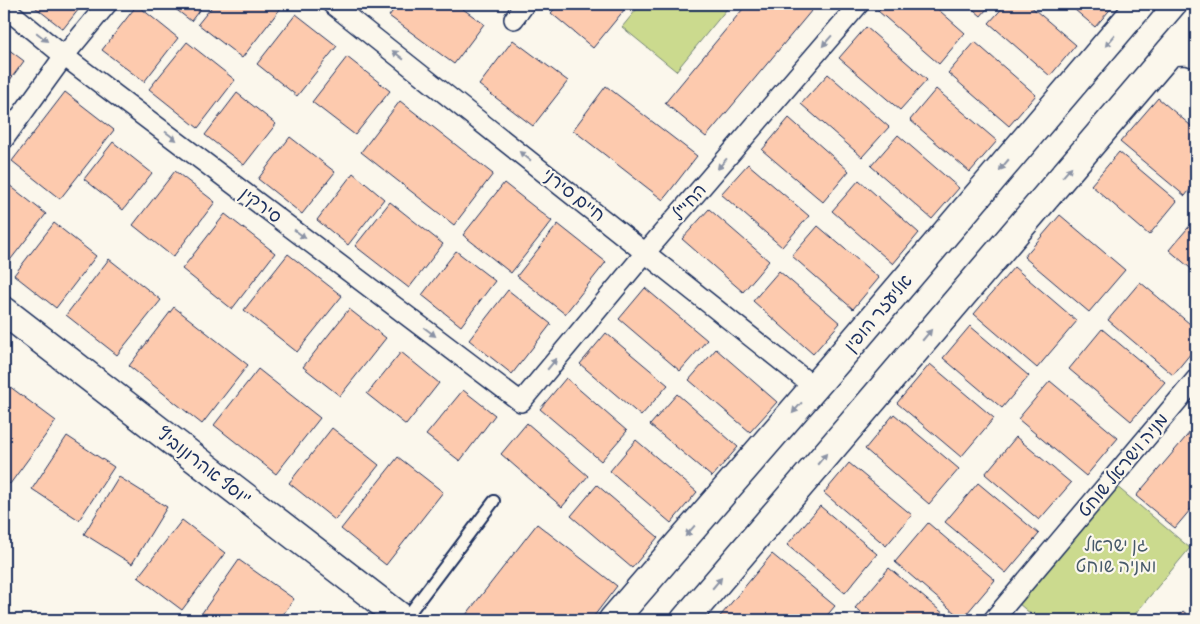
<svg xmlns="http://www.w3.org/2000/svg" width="1200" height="624" viewBox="0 0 1200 624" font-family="Itim,'Playpen Sans Hebrew',sans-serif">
<rect width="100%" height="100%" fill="#fbf7ec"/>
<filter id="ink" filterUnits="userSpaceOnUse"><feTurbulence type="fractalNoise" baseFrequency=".02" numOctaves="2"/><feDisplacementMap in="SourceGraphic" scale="10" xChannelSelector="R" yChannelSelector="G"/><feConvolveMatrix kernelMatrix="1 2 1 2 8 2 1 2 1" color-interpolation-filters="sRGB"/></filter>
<g filter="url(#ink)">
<path fill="#cbda8e" stroke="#738476" d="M641 4H731L676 71 622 27Z
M1109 480 1190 548 1130 620H1038L1012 598Z"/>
<path fill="#fdcaae" stroke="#1b2f5e" d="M31 4H83L63 29Z
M169 4H204L191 21Z
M214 4H284L242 58 198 24Z
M398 4H456L484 24 454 64 389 16Z
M559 4H629L593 48 551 13Z
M747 4H817L706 137 665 103Z
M885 4H932L965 33 939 64 878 11Z
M967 4H991L981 16Z
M1006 4H1028L1076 45 1050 76 989 23Z
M1068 4H1115L1095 27Z
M137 5 178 38 144 82 102 50Z
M296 14 337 46 297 96 257 64Z
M866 27 927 80 900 110 839 58Z
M513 40 568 81 533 126 479 85Z
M187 42 235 80 198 128 149 89Z
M975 42 1036 95 1009 126 948 73Z
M4 46 24 61 4 88Z
M347 57 390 91 355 135 312 102Z
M828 74 889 127 862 157 801 104Z
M606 86 697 156 663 200 573 130Z
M936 89 997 141 970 172 910 120Z
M65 92 114 130 60 199 12 161Z
M237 93 276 124 244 165 205 135Z
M1158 98 1196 130V182L1185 196 1120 142Z
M400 101 493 174 454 225 361 152Z
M789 118 849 171 823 202 762 150Z
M898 135 959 188 932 219 871 166Z
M290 137 335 172 302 214 258 179Z
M113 142 152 173 123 210 84 179Z
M1119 152 1177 201 1149 235 1091 185Z
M748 164 809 216 782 247 721 194Z
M175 171 215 202 173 257 133 225Z
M353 173 384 199 348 245 317 220Z
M859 180 919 233 893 264 832 211Z
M4 181 46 214 4 268Z
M504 183 552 221 511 273 463 235Z
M390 202 443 244 409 288 355 246Z
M709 209 769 261 743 292 682 239Z
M225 214 275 253 232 309 182 269Z
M1060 215 1125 270 1089 312 1024 257Z
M1193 222 1196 224V273L1169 250Z
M54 223 96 256 56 308 14 275Z
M558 224 606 262 565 314 517 276Z
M818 226 879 278 853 309 792 256Z
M456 251 495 281 461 326 422 295Z
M288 254 342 296 297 352 244 310Z
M109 259 161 300 117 355 66 315Z
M1014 267 1077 321 1037 368 974 314Z
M779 271 840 323 813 354 753 301Z
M1140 282 1196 329V347L1173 375 1108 320Z
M645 288 707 340 680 371 619 319Z
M508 290 551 324 512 374 469 340Z
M174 307 248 365 202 424 129 366Z
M349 309 386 338 340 396 303 367Z
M970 326 1029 376 1002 408 943 358Z
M1102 329 1165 382 1131 421 1069 369Z
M606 333 668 385 641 416 580 364Z
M716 349 777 402 750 432 689 380Z
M401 352 439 383 406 425 367 394Z
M930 364 994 418 961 457 897 403Z
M258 369 320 418 276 474 214 425Z
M566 378 627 431 601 461 540 409Z
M1050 381 1118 438 1086 476 1018 419Z
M9 386 56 421 10 484 4 479V394Z
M463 390 495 415 460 461 426 435Z
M677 394 738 447 712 477 650 425Z
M894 414 959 469 929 504 865 449Z
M527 423 588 476 562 507 501 454Z
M332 428 379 465 335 520 289 483Z
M1191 431 1196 436V503L1175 528 1136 496Z
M67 436 114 467 79 520 32 489Z
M1016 437 1071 483 1039 520 985 474Z
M636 440 697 492 671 523 610 471Z
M398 457 443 492 386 565 341 529Z
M849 463 912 515 886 546 824 493Z
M119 477 167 507 132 564 84 534Z
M978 483 1039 534 1006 573 945 522Z
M597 485 658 537 632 568 571 516Z
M820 506 877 554 845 593 787 545Z
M182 520 225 553 182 610 138 577Z
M928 523 995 580 962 619 895 562Z
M537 524 617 586 591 620H462Z
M772 554 835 606 823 620H717Z
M239 560 294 599 279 620H197Z
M889 568 951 620H870L855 608Z
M1183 611 1194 620H1174Z"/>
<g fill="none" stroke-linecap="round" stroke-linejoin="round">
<g stroke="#1b2f5e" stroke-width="14">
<path id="lane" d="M405 619 494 501"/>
</g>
<g stroke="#1b2f5e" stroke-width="22">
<path id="street" d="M332 4 814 387
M4 7 64 56 521 402 646 252 859 4
M514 19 525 4
M1166 56 1187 55 1196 58
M4 139 64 56 107 4
M993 620 1196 379"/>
</g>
<g stroke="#1b2f5e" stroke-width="31">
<path id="secondary" d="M4 311 404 620
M613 620 843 354 1141 4
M685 620 1196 21"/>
</g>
<use href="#lane" stroke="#fbf7ec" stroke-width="10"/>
<use href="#street" stroke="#fbf7ec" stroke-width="19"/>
<use href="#secondary" stroke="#fbf7ec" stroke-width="28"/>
</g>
<defs><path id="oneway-solid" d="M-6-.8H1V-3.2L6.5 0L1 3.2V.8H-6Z" transform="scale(1.25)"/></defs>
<g fill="#8b93a5">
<use href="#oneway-solid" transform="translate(42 37) rotate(39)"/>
<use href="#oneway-solid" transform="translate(827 41) rotate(131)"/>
<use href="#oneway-solid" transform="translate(1110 41) rotate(130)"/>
<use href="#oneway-solid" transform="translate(398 55) rotate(-142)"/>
<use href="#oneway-solid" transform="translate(171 136) rotate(37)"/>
<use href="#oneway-solid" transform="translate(525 156) rotate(-142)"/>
<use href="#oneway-solid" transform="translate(722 164) rotate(131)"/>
<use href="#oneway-solid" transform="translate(1004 165) rotate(130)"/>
<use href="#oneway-solid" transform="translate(1067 172) rotate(-49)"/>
<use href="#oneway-solid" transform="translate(300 234) rotate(37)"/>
<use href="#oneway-solid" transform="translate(430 332) rotate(37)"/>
<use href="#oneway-solid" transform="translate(927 335) rotate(-50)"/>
<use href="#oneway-solid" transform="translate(552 364) rotate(-50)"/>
<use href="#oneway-solid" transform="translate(797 408) rotate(131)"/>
<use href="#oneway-solid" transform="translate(822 459) rotate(-50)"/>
<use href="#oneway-solid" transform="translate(690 531) rotate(131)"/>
<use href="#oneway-solid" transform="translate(717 583) rotate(-50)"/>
</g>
</g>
<g text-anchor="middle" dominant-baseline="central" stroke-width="4.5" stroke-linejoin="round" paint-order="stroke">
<g font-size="18" fill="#1b2f5e" stroke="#fbf7ec">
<text transform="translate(574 195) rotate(38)">חיים סירני</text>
<text transform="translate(689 202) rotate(-49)">החי"ל</text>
<text transform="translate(261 205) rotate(37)">סירקין</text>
<text transform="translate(878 313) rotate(-50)">אליעזר הופין</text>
<text transform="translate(1123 465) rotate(-50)">מניה וישראל שוחט</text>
<text transform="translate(204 466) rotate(38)">יוסף אהרונוביץ'</text>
</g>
<g font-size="18" fill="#475a6a" stroke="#fbf7ec">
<text x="1116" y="545">גן ישראל<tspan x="1116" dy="21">ומניה שוחט</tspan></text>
</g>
</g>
<rect width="1200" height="624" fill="none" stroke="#fbf7ec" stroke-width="20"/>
<rect x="10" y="10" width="1180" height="604" fill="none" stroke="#1b2f5e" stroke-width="2" filter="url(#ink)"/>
</svg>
